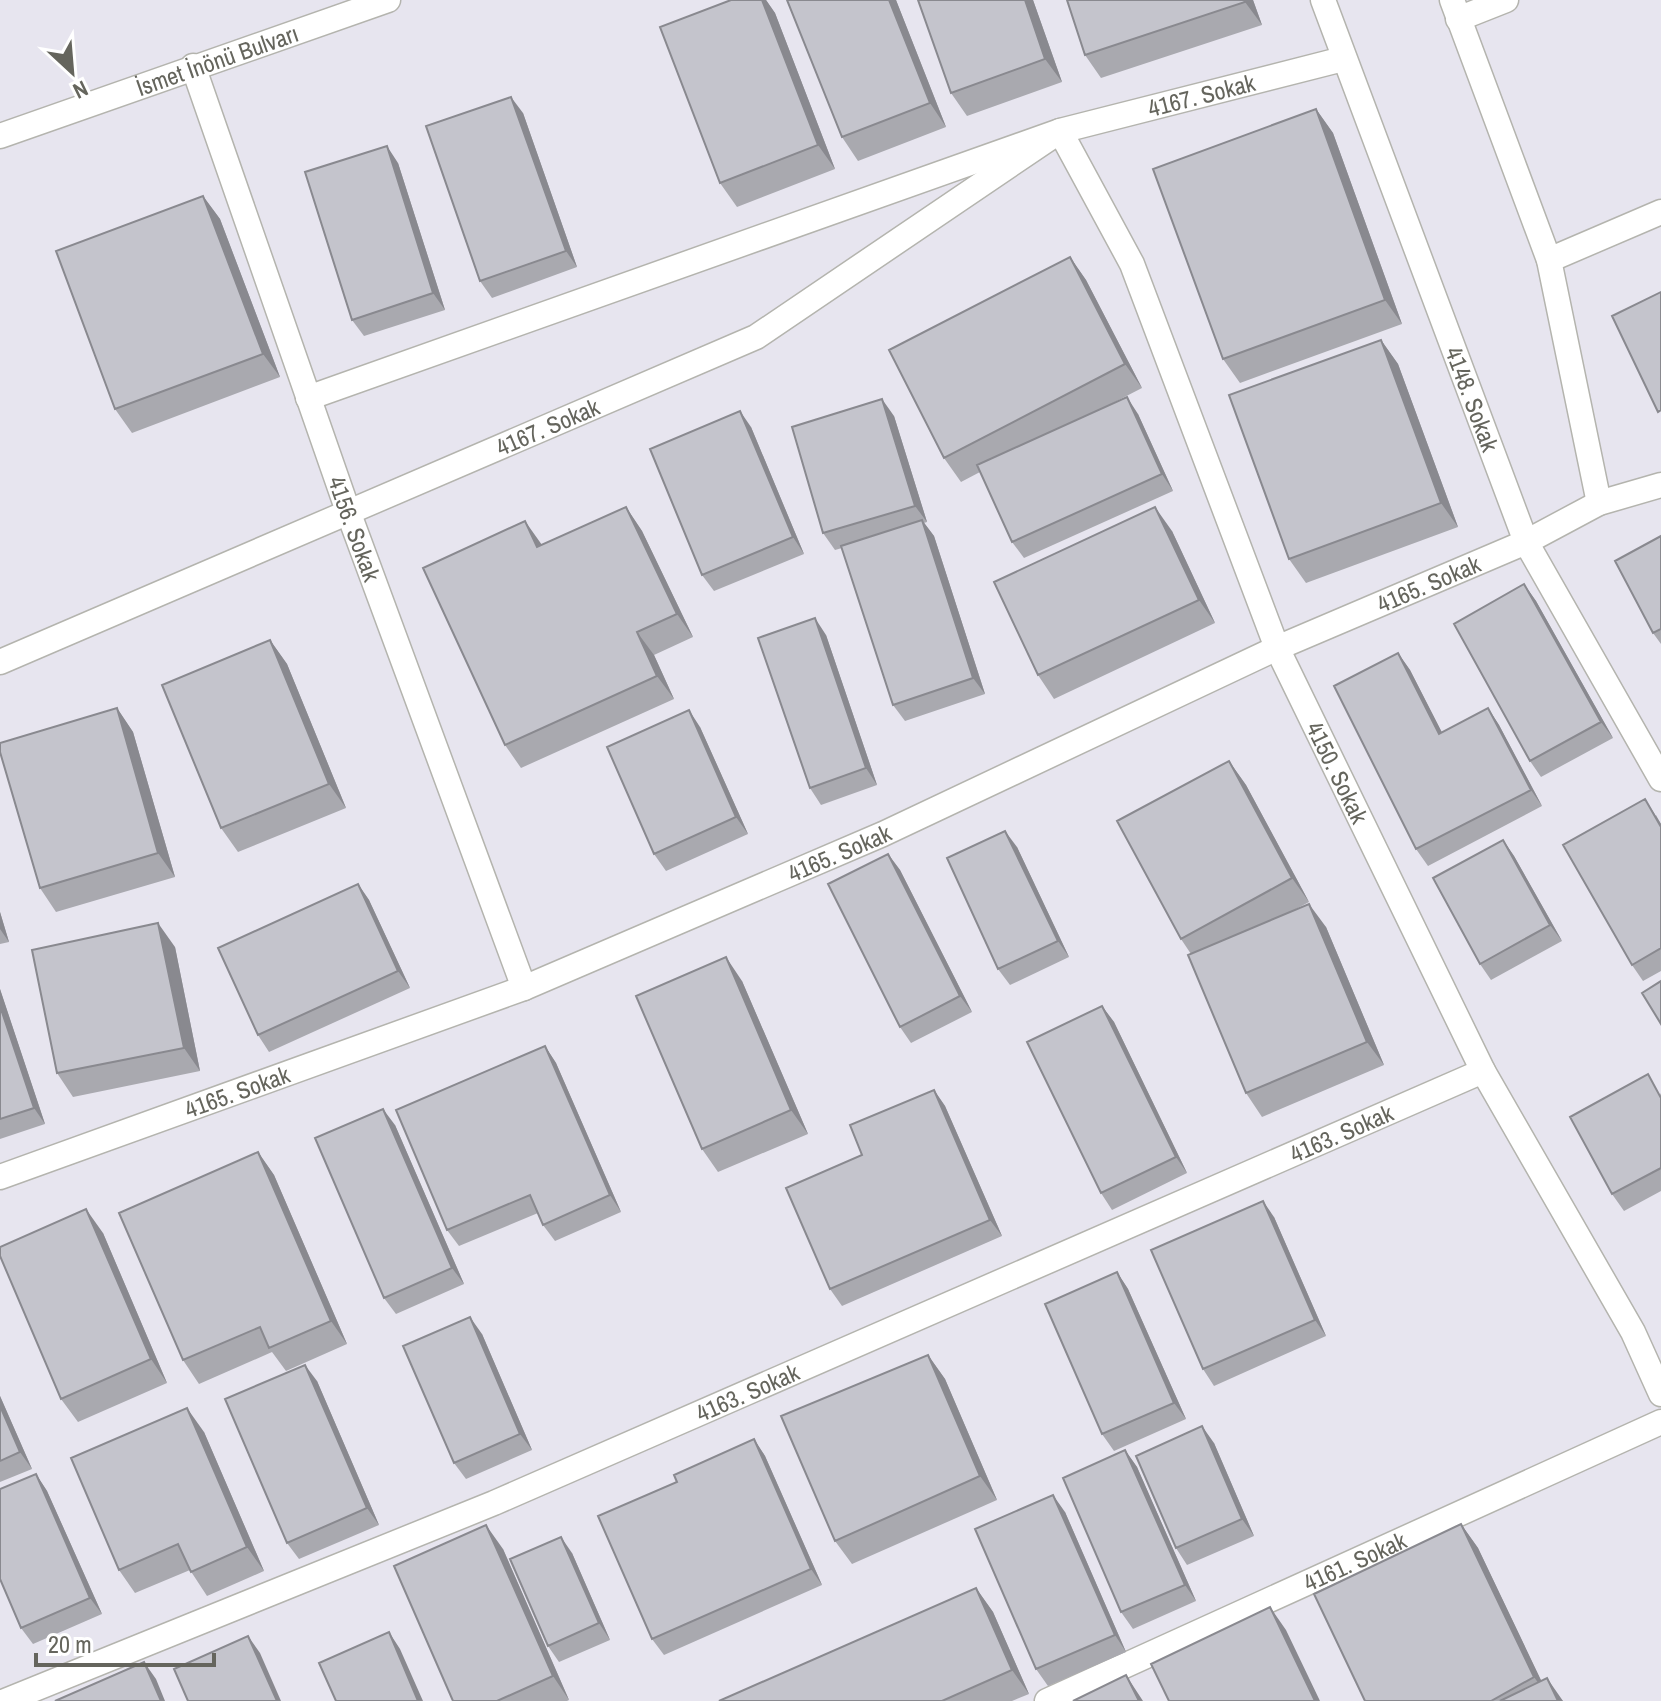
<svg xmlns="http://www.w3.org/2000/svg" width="1661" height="1701" viewBox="0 0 1661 1701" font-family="'Archivo Narrow',sans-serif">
<rect width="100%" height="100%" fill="#e7e5ef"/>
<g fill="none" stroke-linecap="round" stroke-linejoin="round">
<g stroke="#b4b4ae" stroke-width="27">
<g id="minor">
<path id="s1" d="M1323 0 1526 542 1661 779"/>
<path d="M1452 0 1549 260 1599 503"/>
<path d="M1458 19 1506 0"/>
<path id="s2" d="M193 66 349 514 524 988"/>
<path id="s3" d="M0 136 388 0"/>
<path d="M1549 260 1661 212"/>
<path id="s4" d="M308 398 1060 131 1132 264 1277 648 1483 1071 1633 1332 1661 1394"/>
<path id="s5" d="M0 662 756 337 1060 131 1343 59"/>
<path id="s6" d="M0 1177 524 988 883 834 1277 648 1526 542 1599 503 1661 485"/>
<path id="s7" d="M5 1701 494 1503 1483 1071"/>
<path id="s8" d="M1047 1701 1661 1422"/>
</g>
</g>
<use href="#minor" stroke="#fff" stroke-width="24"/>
</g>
<path fill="#a9a9af" d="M731 0H766L775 13 835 169 737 207 720 183Z
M787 0H896L946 127 858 161 842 137Z
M1033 0 1062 82 967 116 951 93Z
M1067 0H1253L1262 25 1101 78 1085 55Z
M1316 109 1333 133 1402 324 1240 383 1223 359Z
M523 113 577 267 492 298 480 281Z
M398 163 445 310 364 336 352 320Z
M203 196 220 219 280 377 132 433 115 409Z
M1070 257 1086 280 1142 388 1105 407 1138 414 1173 491 1024 558 1012 542 980 472 961 482 944 458Z
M1381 340 1398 364 1458 527 1306 583 1289 559Z
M894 416 927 522 924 523 934 536 985 694 905 721 893 705 842 548 835 550 823 533Z
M751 427 804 554 714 591 702 575Z
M626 507 642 531 693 637 654 655 674 699 521 768 505 745 542 545Z
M1172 531 1215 623 1054 699 1038 675Z
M1661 536V644L1653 633Z
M1524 584 1536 601 1613 738 1541 777 1530 761Z
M826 635 877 785 821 805 810 788Z
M270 640 287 664 346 808 238 852 221 828Z
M1398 653 1410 670 1442 733 1488 708 1499 725 1542 806 1428 866 1416 849Z
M117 708 133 732 175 877 56 912 40 888Z
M700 727 748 834 666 871 654 854Z
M1229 761 1246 785 1309 902 1292 911 1326 927 1384 1065 1262 1117 1246 1093 1191 954 1181 939Z
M1656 815 1661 824V971L1643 981 1632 965Z
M1503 840 1514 856 1562 941 1491 980 1480 964Z
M1017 847 1069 957 1010 985 998 969Z
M888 854 900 870 972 1012 911 1043 900 1027Z
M358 884 369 900 410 988 269 1052 258 1035Z
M0 912 9 942 0 944Z
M175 947 200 1071 73 1097 57 1073Z
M742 981 808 1134 718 1172 702 1149Z
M0 989 45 1124 0 1139Z
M1102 1006 1114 1022 1187 1173 1112 1210 1101 1193Z
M545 1046 556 1063 621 1212 555 1241 543 1225 538 1213 459 1246 447 1230Z
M934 1090 945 1106 1002 1236 842 1306 830 1289 862 1155Z
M1661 1093V1191L1624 1211 1612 1194Z
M395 1125 464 1284 396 1314 384 1298Z
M258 1152 274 1175 347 1344 286 1371 272 1352 199 1384 183 1360Z
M1274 1217 1326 1336 1214 1386 1203 1369Z
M103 1233 167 1383 78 1422 61 1399Z
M1117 1272 1128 1289 1186 1419 1114 1451 1102 1434Z
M482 1334 532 1450 466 1479 454 1463Z
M928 1355 945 1379 997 1500 852 1564 835 1541Z
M317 1381 379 1525 299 1559 287 1543Z
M0 1396 32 1469 0 1482Z
M204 1432 264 1571 207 1596 190 1570 135 1593 119 1570Z
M754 1439 765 1456 822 1585 664 1655 652 1639 677 1482Z
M1214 1443 1254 1536 1187 1565 1176 1548Z
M1125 1450 1137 1467 1196 1601 1133 1629 1121 1612Z
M36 1474 47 1491 102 1614 33 1644 21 1628Z
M1065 1512 1126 1652 1048 1686 1036 1669Z
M1461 1524 1478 1548 1541 1681 1563 1701H1365Z
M503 1549 569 1700 567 1701H453Z
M572 1553 610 1640 559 1662 548 1646Z
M976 1588 993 1612 1029 1694 1012 1701H719Z"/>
<path fill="#89898f" d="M762 0H766L775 13 835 169 818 145Z
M889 0H896L946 127 930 103Z
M1025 0H1033L1062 82 1045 59Z
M1244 0H1253L1262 25 1245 2Z
M511 97 523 113 577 267 566 251Z
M1316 109 1333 133 1402 324 1385 300Z
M387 146 398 163 445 310 433 293Z
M203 196 220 219 280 377 263 354Z
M1070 257 1086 280 1142 388 1125 364Z
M1381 340 1398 364 1458 527 1441 503Z
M1127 397 1138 414 1173 491 1162 474Z
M882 399 894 416 927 522 915 506Z
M740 411 751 427 804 554 793 537Z
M626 507 642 531 693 637 677 614Z
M1155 507 1172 531 1215 623 1199 600Z
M922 520 934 536 985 694 973 678Z
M525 521 542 545 537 547Z
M1524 584 1536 601 1613 738 1601 722Z
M815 618 826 635 877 785 866 768Z
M637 632 654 655 674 699 657 676Z
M270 640 287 664 346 808 329 784Z
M1398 653 1410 670 1451 750 1439 734Z
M117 708 133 732 175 877 158 853Z
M1488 708 1499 725 1542 806 1531 790Z
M689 710 700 727 748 834 736 817Z
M1229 761 1246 785 1309 902 1292 878Z
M1645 799 1661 824V827Z
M1005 831 1017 847 1069 957 1058 941Z
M1503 840 1514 856 1562 941 1550 925Z
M888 854 900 870 972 1012 960 996Z
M358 884 369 900 410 988 398 971Z
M1309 904 1326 927 1384 1065 1367 1042Z
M0 912 9 942 0 929Z
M158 923 175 947 200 1071 184 1048Z
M726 957 742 981 808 1134 791 1110Z
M0 989 45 1124 34 1108 0 1006Z
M1102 1006 1114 1022 1187 1173 1176 1157Z
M545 1046 556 1063 621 1212 610 1195Z
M934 1090 945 1106 1002 1236 990 1220Z
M383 1109 395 1125 464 1284 452 1268Z
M258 1152 274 1175 347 1344 331 1321Z
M1263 1201 1274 1217 1326 1336 1315 1320Z
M86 1209 103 1233 167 1383 151 1359Z
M1117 1272 1128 1289 1186 1419 1174 1403Z
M470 1317 482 1334 532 1450 520 1434Z
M928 1355 945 1379 997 1500 980 1476Z
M305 1365 317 1381 379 1525 367 1508Z
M0 1396 32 1469 20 1452 0 1406Z
M187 1408 204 1432 264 1571 247 1547Z
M1202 1426 1214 1443 1254 1536 1242 1519Z
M754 1439 765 1456 822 1585 811 1569Z
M1125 1450 1137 1467 1196 1601 1185 1585Z
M36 1474 47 1491 102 1614 90 1598Z
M1053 1495 1065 1512 1126 1652 1115 1635Z
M1461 1524 1478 1548 1551 1701 1534 1677Z
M486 1525 503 1549 569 1700 553 1676Z
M561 1537 572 1553 610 1640 599 1623Z
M976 1588 993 1612 1029 1694 1012 1670Z
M1270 1607 1286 1630 1320 1701H1315Z
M389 1632 400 1649 423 1701H418Z
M248 1636 260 1653 281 1701H277Z
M144 1662 156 1679 165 1701H161Z
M1126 1675 1143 1701H1139Z
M1547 1678 1563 1701H1558Z"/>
<path fill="#c4c4cc" stroke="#89898f" stroke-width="2" d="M731 0H762L818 145 720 183 660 27Z
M787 0H889L930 103 842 137Z
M918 0H1025L1045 59 951 93Z
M1067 0H1244L1245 2 1085 55Z
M511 97 566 251 480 281 426 126Z
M1316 109 1385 300 1223 359 1153 169Z
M387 146 433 293 352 320 305 172Z
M203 196 263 354 115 409 56 251Z
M1070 257 1125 364 944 458 889 350Z
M1661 292V410L1658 412 1612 316Z
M1381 340 1441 503 1289 559 1229 395Z
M1127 397 1162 474 1012 542 977 465Z
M882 399 915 506 823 533 792 427Z
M740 411 793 537 702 575 650 449Z
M626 507 677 614 637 632 657 676 505 745 423 568 525 521 537 547Z
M1155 507 1199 600 1038 675 994 582Z
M922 520 973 678 893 705 841 546Z
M1661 536V629L1653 633 1615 561Z
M1524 584 1601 722 1530 761 1454 624Z
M815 618 866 768 810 788 758 638Z
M270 640 329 784 221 828 162 685Z
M1398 653 1439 734 1488 708 1531 790 1416 849 1334 686Z
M117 708 158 853 40 888 0 752V743Z
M689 710 736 817 654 854 607 747Z
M1229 761 1292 878 1181 939 1117 821Z
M1645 799 1661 827V948L1632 965 1563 845Z
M1005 831 1058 941 998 969 947 858Z
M1503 840 1550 925 1480 964 1433 878Z
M888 854 960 996 900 1027 828 884Z
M358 884 398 971 258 1035 218 948Z
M1309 904 1367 1042 1246 1093 1188 955Z
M158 923 184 1048 57 1073 32 950Z
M726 957 791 1110 702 1149 636 996Z
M1661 981V1024L1642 993Z
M0 1006 34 1108 0 1119Z
M1102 1006 1176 1157 1101 1193 1027 1042Z
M545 1046 610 1195 543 1225 530 1195 447 1230 396 1110Z
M1648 1074 1661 1098V1168L1612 1194 1570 1117Z
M934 1090 990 1220 830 1289 786 1188 862 1155 850 1125Z
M383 1109 452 1268 384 1298 315 1138Z
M258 1152 331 1321 269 1348 260 1327 183 1360 119 1213Z
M1263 1201 1315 1320 1203 1369 1151 1250Z
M86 1209 151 1359 61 1399 0 1256V1247Z
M1117 1272 1174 1403 1102 1434 1045 1304Z
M470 1317 520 1434 454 1463 403 1346Z
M928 1355 980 1476 835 1541 781 1416Z
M305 1365 367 1508 287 1543 225 1399Z
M0 1406 20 1452 0 1461Z
M187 1408 247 1547 191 1572 178 1544 119 1570 71 1458Z
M1202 1426 1242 1519 1176 1548 1136 1456Z
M754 1439 811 1569 652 1639 598 1516 677 1482 674 1475Z
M1125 1450 1185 1585 1121 1612 1063 1478Z
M36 1474 90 1598 21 1628 0 1579V1489Z
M1053 1495 1115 1635 1036 1669 975 1529Z
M1461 1524 1534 1677 1491 1701H1365L1314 1594Z
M486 1525 553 1676 497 1701H453L394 1566Z
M561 1537 599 1623 548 1646 510 1559Z
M976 1588 1012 1670 942 1701H719Z
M1270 1607 1315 1701H1169L1151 1664Z
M389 1632 418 1701H336L319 1663Z
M248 1636 277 1701H188L174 1669Z
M144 1662 161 1701H55Z
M1126 1675 1139 1701H1073Z
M1547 1678 1558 1701H1500Z"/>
<g text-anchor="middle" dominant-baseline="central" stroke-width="8" stroke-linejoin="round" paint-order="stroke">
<g font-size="24" fill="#65655d" stroke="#fff">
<text stroke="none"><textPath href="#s3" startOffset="230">İsmet İnönü Bulvarı</textPath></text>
<text stroke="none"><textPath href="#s5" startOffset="1336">4167. Sokak</textPath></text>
<text stroke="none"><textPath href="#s1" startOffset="426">4148. Sokak</textPath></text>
<text stroke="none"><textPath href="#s5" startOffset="596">4167. Sokak</textPath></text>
<text stroke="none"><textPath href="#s2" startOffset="490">4156. Sokak</textPath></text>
<text stroke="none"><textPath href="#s6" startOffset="1548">4165. Sokak</textPath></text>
<text stroke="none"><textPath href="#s4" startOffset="1498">4150. Sokak</textPath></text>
<text stroke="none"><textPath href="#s6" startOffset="900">4165. Sokak</textPath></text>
<text stroke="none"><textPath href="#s6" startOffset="252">4165. Sokak</textPath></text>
<text stroke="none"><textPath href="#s7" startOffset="1452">4163. Sokak</textPath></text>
<text stroke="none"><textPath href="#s7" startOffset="804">4163. Sokak</textPath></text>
<text stroke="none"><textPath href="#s8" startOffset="338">4161. Sokak</textPath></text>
</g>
</g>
<g transform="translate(72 72) rotate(154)" stroke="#ffffff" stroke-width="6" paint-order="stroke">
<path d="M0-6L14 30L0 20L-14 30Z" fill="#65655d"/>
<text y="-12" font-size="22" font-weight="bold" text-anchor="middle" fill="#65655d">N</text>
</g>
<path d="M36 1653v12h178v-12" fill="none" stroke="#65655d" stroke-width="4"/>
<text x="48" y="1653" font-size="24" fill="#65655d" stroke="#ffffff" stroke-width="6" paint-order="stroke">20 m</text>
</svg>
